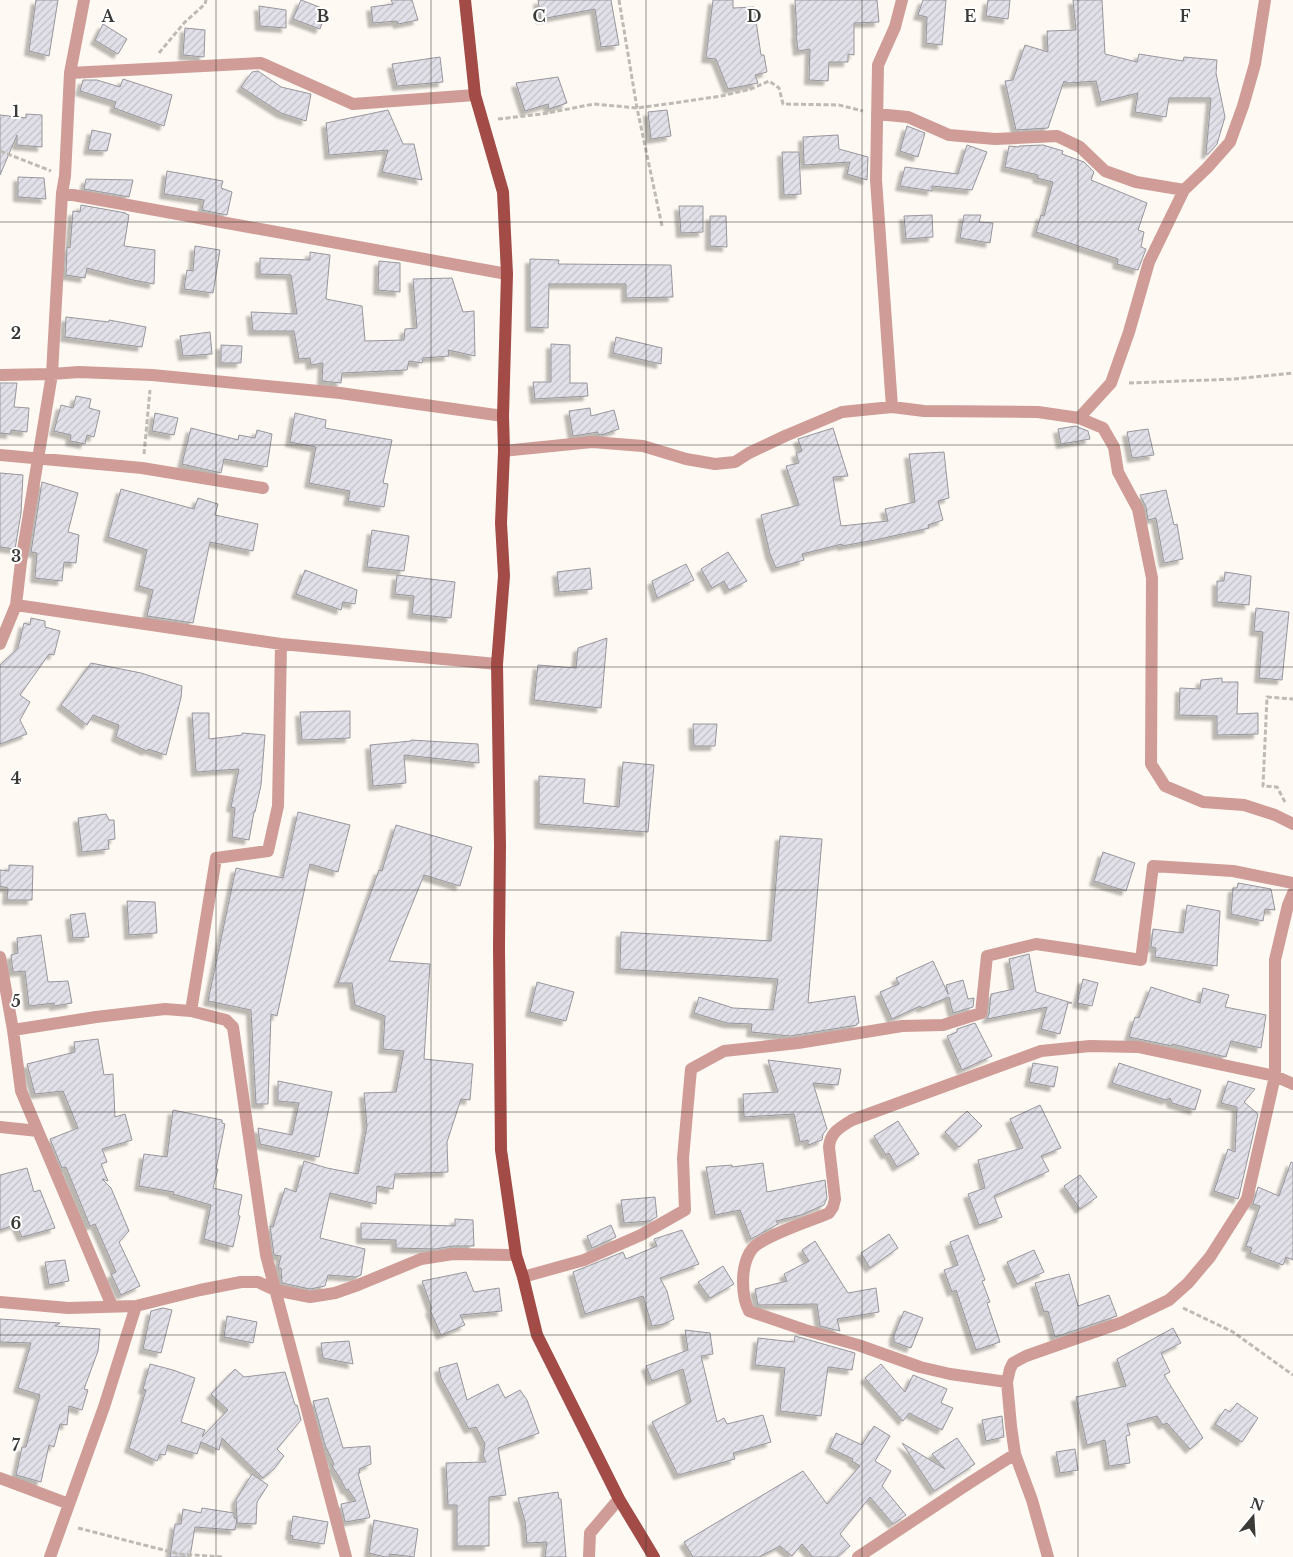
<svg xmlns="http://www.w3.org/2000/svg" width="1293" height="1557" viewBox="0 0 1293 1557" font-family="'Libre Baskerville',serif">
<defs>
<pattern id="building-hatch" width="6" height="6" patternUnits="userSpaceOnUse" patternTransform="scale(1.25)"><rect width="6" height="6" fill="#e2e0e8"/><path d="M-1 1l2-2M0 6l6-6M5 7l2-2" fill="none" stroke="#c3c1c8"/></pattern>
<filter id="shadow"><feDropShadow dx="-4.5" dy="4.5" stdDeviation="1" flood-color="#0004"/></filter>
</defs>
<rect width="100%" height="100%" fill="#fef9f2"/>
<path fill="url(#building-hatch)" stroke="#98969d" filter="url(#shadow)" d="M36 0H58L49 56 29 51Z
M301 0 327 10 320 29 293 19Z
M391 0H412L418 20 398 24 397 21 373 23 371 7 393 4Z
M538 0H611L619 45 601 47 595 9 541 19Z
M713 0H733V8L754 7 761 55H764L767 72 755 75 758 83 728 89 716 59 706 58Z
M795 0H877L879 22 854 23V55L848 54V62H829L828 81 809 80 810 49 798 51 796 34H797Z
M923 0H946L942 45 926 43 927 17 918 15Z
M988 0H1010L1008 19 986 16Z
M1073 0H1102L1105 54 1137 62 1139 54 1183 61 1184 57 1217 60 1216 73 1225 117 1217 144 1208 154H1206L1211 98H1169L1166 117 1135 112 1138 93 1101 102 1096 81 1068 83 1064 81 1048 128 1016 130 1005 81 1013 80 1025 45 1048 52 1047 31 1076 30Z
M259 6 286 10V28L260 26Z
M103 24 127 39 118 54 95 40Z
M185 28 205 30 204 57 183 55Z
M440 57 443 82 397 86 392 64Z
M258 71 281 87 311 94 306 121 281 113 241 87 252 72Z
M558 77 567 103 549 109 548 104 525 111 516 83Z
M123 79 172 95 164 126 114 108 116 102 80 91 83 80H97L120 87Z
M388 110 403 144H414L422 180 382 172 388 150 329 155 326 123Z
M667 110 671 136 651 139 648 112Z
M26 114 42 115V147L17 145V135L0 175V115L26 118Z
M907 126 925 133 918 157 900 151Z
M92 130 111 134 107 151 88 150Z
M838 135 839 149 868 157 867 180 847 174 850 162 804 165 803 137Z
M967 145 987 152 972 190 932 186V191L900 186 905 167 958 174Z
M1043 145 1063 151 1062 154 1084 162 1094 172 1091 180 1147 203 1138 230 1144 232 1141 247 1146 249 1138 270 1117 264 1118 259 1036 232 1041 215 1044 216 1053 182 1037 178 1038 175 1005 167 1009 146 1019 147V146Z
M782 152H799L801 194 784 195Z
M167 171 223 181 221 188 232 192 227 215 202 210 204 200 164 194Z
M18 177 44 178 46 199 18 197Z
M86 179 133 180 129 197 84 189Z
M81 205 126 213V214L129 215 124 246 155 250 154 284 133 280 87 268 85 278 66 275 67 247 70 248 73 211 80 212Z
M679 206H703V232L681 233Z
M932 215 933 237 906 239 904 216Z
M964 215H981L979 222 993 223 990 243 960 238Z
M710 216H726L727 247 710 246Z
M195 246 220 250 213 293 184 289 187 270 193 271Z
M310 252 330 255 326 299 362 306 365 341 404 340 405 329 417 328 413 279 452 278 463 312 474 311 475 356 448 350 449 356 423 358 422 363 409 361 407 370 342 373 341 383 322 381 323 363 311 365 310 358 299 359 294 331H253L251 312 297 314 291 275 260 274V258L310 260Z
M530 259 559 260 558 264 671 265 673 297 626 298V284H549L548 328 530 327Z
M379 261 400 263V292L378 290Z
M66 317 109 322V320L146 327 142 347 65 337Z
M210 332 212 354 183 356 180 336Z
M616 337 662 348 661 364 613 353Z
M551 344 570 345V383H587L588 396 535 399 533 382H551Z
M221 345 242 346 241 363H221Z
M0 383H17L14 407 29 408 27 432 11 430V434L0 433Z
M76 396 91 399 89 408 100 411 94 437 87 435 85 444 70 441 71 435 54 431 61 405 73 408Z
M590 408 591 416 614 410 619 429 601 435 598 434V432L573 436 569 411Z
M155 413 178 418 174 435 152 431Z
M295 413 326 420 325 428 392 440 383 483 388 484 384 507 348 501 350 491 309 483 316 447 290 442Z
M1075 426 1088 431 1090 439 1061 444 1058 429Z
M191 428 238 440 239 435 255 438 257 430 272 434 267 467 224 459 221 473 182 464Z
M833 428 848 476 833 477 841 526 888 521 885 509 915 502 909 454 944 452 949 498 938 501 943 520 928 525 929 528 875 540 842 546V544L802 554 804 560 776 568 770 554 761 515 799 505 786 466 799 463 796 453 802 451 798 439Z
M1148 429 1154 455 1132 458 1127 432Z
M0 473 23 475 21 513 15 549 0 547Z
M42 482 78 493 68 532 79 535 76 563 64 562 62 581 35 578 37 553 31 552Z
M121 489 194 509 198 498 218 504 215 515 258 524 253 551 210 542 193 623 147 616 153 590 139 586 147 550 108 537Z
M1166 490 1174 525 1177 524 1183 559 1164 563 1156 518 1148 520 1146 507 1140 495Z
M372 530 409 536 404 571 367 567Z
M728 552 747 581 729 590 724 581 712 588 701 569Z
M686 564 694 580 657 598 652 581Z
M590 568 592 589 559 592 557 572Z
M305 570 357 590 355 604 343 602 341 610 296 594Z
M1225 572 1251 576 1249 605 1217 602V581H1224Z
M397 575 455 582 451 618 412 614 414 596 395 594Z
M1256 608 1289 612 1282 680 1259 678 1263 632 1254 631Z
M31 618 45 621V627L60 631 54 655 49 654 20 695 30 702 20 720 27 734 0 744V665L18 648 24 623 30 625Z
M607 638 601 708 534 700 538 665 576 668 578 648Z
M91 663 141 673 182 686 181 698 166 755 148 749 147 751 116 737 119 725 93 715 87 725 61 705Z
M1222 678V682H1238L1237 714 1258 713V734L1217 735V716L1179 715 1180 688 1200 689 1201 680Z
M350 711V738L302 740 300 712Z
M192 713H209V739L242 735V733L265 735 261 785 255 812H254L249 840 232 837 235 808 231 807 239 769 196 772Z
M693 724H717L715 746H694Z
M411 740 478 744 479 763 404 755 406 783 373 786 370 745 411 741Z
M623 762 654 765 648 832 539 824V776L585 779 583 803 619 807Z
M298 812 350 825 338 872 310 864 277 1016 271 1014 268 1104H256L251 1010 208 1001 236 868 283 878Z
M106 814 109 820H114L115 839 108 840 109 849 82 852 78 818Z
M396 825 472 847 460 886 424 875 389 961 430 964 424 1059 473 1064 470 1100 461 1099 447 1142 448 1172 395 1174 393 1189 377 1186 376 1204 330 1193 320 1238 365 1249 361 1275 356 1277 328 1275 325 1286 310 1289 282 1283 281 1268H278L281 1256 274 1255 270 1226 273 1227 285 1188 296 1192 304 1161 327 1168 358 1174 367 1126 364 1093 396 1092 404 1051 383 1049 385 1016 355 1005 352 983H338L379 870 382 871Z
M780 836 822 839 808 1003 855 996 859 1023H857V1025L790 1036 751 1032 752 1024 727 1023 694 1013 699 997 733 1008 773 1010 778 979 620 969 621 932 771 941Z
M1103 852 1135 863 1126 891 1094 881Z
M9 865 33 866 32 900H7L8 888 0 886V870L9 871Z
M1238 883 1271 889 1275 910 1265 909 1263 921 1231 914 1233 888H1237Z
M127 901 155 902 157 933 129 935Z
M1187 905 1220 911 1217 966 1155 957 1156 948 1151 947 1153 929 1183 933Z
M85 913 89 937 73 938 70 915Z
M41 935 48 982 68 981 72 1003 54 1006V1003L29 1006 25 971 13 972 11 955 18 953 17 938Z
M1029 954 1036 992 1072 1003H1068L1060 1034 1041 1029 1047 1007 987 1019 989 1014 991 994 1014 989 1009 959Z
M933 961 948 994 946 985 963 980 968 999 974 998 973 1007 953 1013 949 997 922 1008 920 1006 892 1019 880 992 899 984 896 978Z
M1083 979 1098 983 1092 1006 1077 1003Z
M537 982 574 992 566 1021 530 1012Z
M1151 987 1200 1003 1203 988 1229 995 1225 1007 1266 1015 1261 1048 1231 1041 1226 1057 1172 1044V1046L1129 1037 1135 1017 1139 1018Z
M975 1023 992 1056 962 1070 947 1036 957 1032V1029Z
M98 1039 104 1075 113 1074 115 1117 125 1114 132 1140 102 1149 107 1162 101 1164 108 1181 102 1179 111 1188 129 1231 119 1242 140 1286 121 1295 111 1274 116 1272 95 1224 90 1226 66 1167 62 1168 50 1139 78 1128 63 1091 35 1094 27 1064 75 1052 74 1042Z
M768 1060 841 1069 838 1085 813 1083 827 1129 823 1134 822 1140 808 1145V1140L800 1142 794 1114 744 1117 743 1094 778 1092Z
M1033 1063 1058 1067 1054 1087 1029 1082Z
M1119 1063 1201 1090 1195 1110 1172 1103 1170 1098 1166 1100 1112 1083Z
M278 1081 332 1092 319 1157 260 1144 258 1128 292 1135 299 1103 278 1101Z
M1228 1081 1255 1089 1244 1102 1258 1114 1239 1196 1238 1199 1214 1191 1228 1149 1235 1152 1237 1107 1221 1103Z
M1040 1105 1061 1148 1041 1156 1049 1171 994 1196 1002 1217 979 1225 968 1194 985 1188 978 1160 1023 1148 1010 1119Z
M173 1110 222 1120V1123L225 1124 216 1169H218L213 1188 242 1195 238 1215 240 1216 233 1247 204 1239 211 1205 173 1194 174 1192 139 1186 144 1154 167 1157Z
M967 1111 982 1126 959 1147 945 1132Z
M898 1121 919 1154 897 1167 889 1153 886 1155 874 1136Z
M1291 1162 1293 1163V1260L1286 1257 1283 1265 1250 1253 1252 1248 1246 1246 1260 1206 1253 1204 1258 1187 1279 1196Z
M763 1163 767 1192 825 1180 827 1198 824 1205 801 1215 776 1221 778 1224 751 1239 740 1210 715 1215 706 1167 732 1165V1167Z
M27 1168 34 1192 40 1190 55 1228 22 1237 16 1224 0 1230V1175Z
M1080 1175 1097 1197 1080 1209 1064 1186Z
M655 1197 657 1217 649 1221 624 1223 621 1200Z
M455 1219 473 1220 474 1246H453L435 1249 396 1248V1240L361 1239V1223L455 1226Z
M611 1225 616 1237 592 1248 587 1236Z
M682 1230 699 1264 660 1278 667 1291 674 1319 664 1324 652 1326 643 1296 585 1314 573 1272 623 1252 626 1259 657 1246 654 1239Z
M889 1234 898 1248 870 1268 861 1253Z
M968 1235 985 1280 982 1281 990 1302 987 1303 1000 1342 976 1350 956 1290 952 1292 944 1270 958 1265 950 1242Z
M815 1241 848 1293 876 1288 879 1312 837 1319 840 1331 820 1326 817 1304 758 1305 755 1289 787 1281 784 1274 809 1261 802 1250Z
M1034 1250 1044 1272 1017 1284 1007 1262Z
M65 1260 69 1281 49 1285 45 1262Z
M723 1266 734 1284 710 1298 698 1282Z
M466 1272 474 1292 499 1288 502 1311 460 1315 465 1325 441 1335 430 1310 432 1309 422 1281Z
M1069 1274 1078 1306 1109 1295 1117 1316 1055 1337 1048 1311 1044 1312 1035 1283Z
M163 1308 172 1310 161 1353 143 1349 151 1311Z
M904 1311 923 1318 911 1348 894 1342V1335Z
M227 1316 257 1322 253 1343 224 1337Z
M0 1319 60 1323 55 1326 100 1329 98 1351 84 1389 88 1390 82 1410 69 1406 67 1425 60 1424 54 1447 49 1445 41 1482 16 1475 22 1447H26L40 1395 18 1388 31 1343 0 1342Z
M1173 1328 1181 1343 1161 1353 1170 1372 1164 1375 1203 1438 1190 1449 1167 1423 1163 1425 1157 1416 1127 1424 1130 1435 1126 1436 1130 1463 1109 1466 1105 1440 1087 1445 1076 1397 1126 1386 1117 1359Z
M685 1330 710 1333 713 1354 701 1356 717 1422 724 1418 727 1424 763 1415 771 1442 733 1453 735 1459 678 1475 652 1422 691 1402 683 1369 652 1381 646 1366 688 1350Z
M795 1336 855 1353 852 1370 828 1367 821 1416 780 1411 785 1368 755 1365 758 1338 794 1342Z
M349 1341 353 1364 323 1358 321 1343Z
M457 1363 467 1400 498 1384 505 1398 520 1390 527 1400 539 1433 498 1448 506 1495 489 1497V1546H457V1505H448L446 1463 486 1462 483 1456 485 1444 476 1427 469 1429 441 1378 439 1368Z
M150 1364 173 1370 195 1378 181 1422 205 1430 202 1437 228 1410 211 1394 235 1369 244 1377 285 1372 295 1405H297L301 1420 277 1449 284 1456 274 1469 263 1478 222 1438 219 1450 201 1442 197 1454 168 1445 165 1455 160 1454 157 1461 129 1448 146 1390 143 1389Z
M881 1364 905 1392 913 1375 947 1389 941 1403 953 1408 942 1430 909 1413 903 1421 865 1378Z
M328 1398 343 1448 370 1446 371 1464 359 1469 360 1473H358L370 1517 368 1518 345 1522 341 1504 356 1501 348 1489 346 1490 340 1478 332 1466 334 1464 325 1445 313 1401Z
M1237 1403 1258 1418 1242 1442 1215 1424 1225 1409 1230 1412Z
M1002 1416 1004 1437 986 1441 982 1420Z
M874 1426 890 1436 875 1461 891 1471 882 1486 906 1515 893 1524 870 1497 840 1534 850 1546 837 1557H813L802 1544 792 1556 780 1546 759 1557H693L684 1542 803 1471 827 1504 860 1466 852 1461 853 1459 830 1448 836 1433 862 1445Z
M957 1438 975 1464 934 1491 902 1443 945 1469 932 1454Z
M1075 1449 1078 1470 1060 1473 1056 1452Z
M252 1474 268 1485 257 1502 256 1524 237 1523V1519L235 1530 195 1527 190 1557H170L175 1524H181L183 1509 201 1513 202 1508 234 1513V1518L237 1519 236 1500Z
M558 1492 559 1499H561L566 1557H545L547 1542 527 1543 525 1521 518 1498Z
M293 1516 328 1522 324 1544 292 1539 293 1536 290 1535Z
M374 1520 418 1529 414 1557 390 1554 389 1557H385L369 1553Z"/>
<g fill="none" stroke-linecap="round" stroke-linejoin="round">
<path stroke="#bebab4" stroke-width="3" stroke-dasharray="5 2.5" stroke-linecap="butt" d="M619 0 637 108 662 226
M159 53 184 23 205 4 206 0
M498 119 542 114 594 104 637 108 681 102 721 96 751 89 769 81 779 88 783 104 839 105 863 111
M0 151 51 171
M1129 383 1235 379 1293 373
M144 454 150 390
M1285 802 1277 787 1263 786 1267 697 1293 699
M1183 1308 1233 1332 1293 1375
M78 1528 179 1554 224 1557"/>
<path stroke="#cf9c97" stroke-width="12" d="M70 73 261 63 353 104 475 95
M877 114 908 117 949 135 995 139 1057 136 1080 147 1105 171 1136 182 1184 190 1207 168 1230 142 1243 106 1255 64 1265 0
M62 193 507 274
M0 375 52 374 79 372 152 375 340 393 503 416
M892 407 876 180 878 65 895 27 902 0
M1079 418 1111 383 1129 332 1149 262 1184 190
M504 451 592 442 643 446 686 459 715 464 735 462 749 453 785 436 842 412 892 407 924 411 1038 412 1079 418 1103 428 1114 447 1118 472 1138 509 1152 578 1151 764 1165 786 1203 802 1244 805 1275 815 1293 824
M0 455 142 468 263 488
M16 605 281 644 497 664
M0 644 16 605 21 562 52 374 62 193 65 176 70 73 84 0
M0 957 13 1030 21 1091 112 1306
M191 1011 216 858 268 851 278 806 281 644
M13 1030 96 1017 165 1009 191 1011 226 1020 233 1027 266 1255 346 1557
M0 1127 38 1131
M523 1277 584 1260 641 1235 685 1210 683 1158 691 1069 724 1051 798 1043 902 1026 943 1025 981 1013 987 956 1036 944 1084 951 1141 960 1153 866 1233 871 1293 883
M0 1302 68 1308 136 1306 200 1290 241 1282H258L275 1290 310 1297 335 1293 358 1285 421 1259 453 1254 516 1255
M1007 1382 950 1374 920 1367 858 1345 805 1330 749 1311C744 1302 743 1292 743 1281 743 1270 746 1254 755 1246 772 1233 808 1222 829 1213L833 1207 835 1199 829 1147C830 1132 841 1127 852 1120L1041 1051 1090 1046 1138 1047 1275 1076 1293 1084
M0 1478 69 1504
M50 1557 104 1407 136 1306
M589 1557 590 1533 619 1499
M858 1557 971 1482 1015 1454
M1048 1557 1032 1500 1015 1454 1011 1426 1007 1382 1010 1369 1013 1363 1026 1356 1123 1322 1169 1300 1188 1283 1210 1257 1247 1199 1275 1076V960L1288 905 1293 893"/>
<path stroke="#a24b47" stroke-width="12" d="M465 0 475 95 503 192 507 274 503 416 504 451 501 523 504 576 497 664 500 845 499 947 501 1150 516 1255 523 1277 537 1335 619 1499 654 1557"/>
</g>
<path fill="none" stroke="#3c3a37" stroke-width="1" stroke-opacity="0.55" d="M216 0V1557M431 0V1557M646 0V1557M862 0V1557M1078 0V1557M0 222H1293M0 445H1293M0 667H1293M0 890H1293M0 1112H1293M0 1335H1293"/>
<g font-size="16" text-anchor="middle" font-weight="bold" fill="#3c3a37" stroke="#fff" stroke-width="4" stroke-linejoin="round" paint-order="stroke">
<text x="108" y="22">A</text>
<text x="323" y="22">B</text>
<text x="539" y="22">C</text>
<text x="754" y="22">D</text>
<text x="970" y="22">E</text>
<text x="1185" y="22">F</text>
<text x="16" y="117">1</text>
<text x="16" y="339">2</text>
<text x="16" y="562">3</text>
<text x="16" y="784">4</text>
<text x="16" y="1007">5</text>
<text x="16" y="1229">6</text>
<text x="16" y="1451">7</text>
</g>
<g transform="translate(1253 1517) rotate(18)" stroke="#ffffff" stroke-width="4" paint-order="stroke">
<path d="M0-4L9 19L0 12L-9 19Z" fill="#3c3a37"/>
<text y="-8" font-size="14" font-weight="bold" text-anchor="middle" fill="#3c3a37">N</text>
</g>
</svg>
